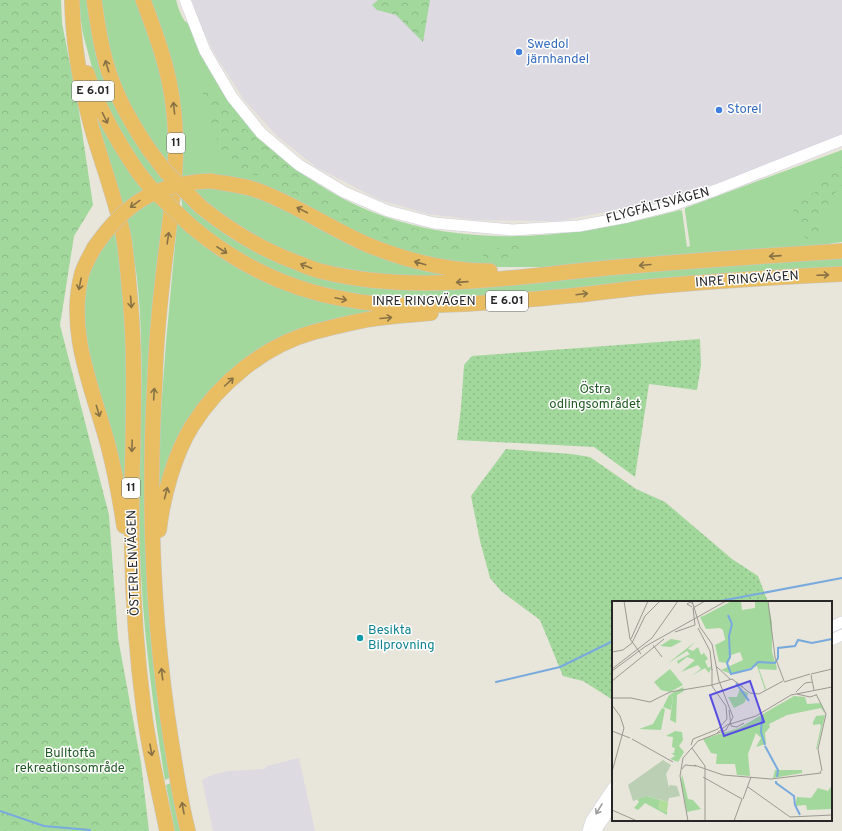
<svg xmlns="http://www.w3.org/2000/svg" width="842" height="831" viewBox="0 0 842 831" font-family="Overpass,sans-serif">
<defs>
<pattern id="forest-crowns" width="20" height="18" patternUnits="userSpaceOnUse"><rect width="20" height="18" fill="#a2d89c"/><path d="M2 6a3 3 0 1 1 6 0M12 15a3 3 0 1 1 6 0" fill="none" stroke="#8cb986"/></pattern>
<pattern id="garden-dots" width="8" height="8" patternUnits="userSpaceOnUse"><rect width="8" height="8" fill="#a2d89c"/><path d="M2 2h.1M6 6h.1" fill="none" stroke="#8cb986" stroke-width="1.8" stroke-linecap="round"/></pattern>
</defs>
<rect width="100%" height="100%" fill="#e8e5da"/>
<path fill="#dddae1" d="M192 0H842V137L754 171 661 201 559 221 476 220 429 214 380 200 316 167 277 136 245 101 214 53 196 14Z
M299 758 315 831H213L202 780 212 775 228 771 265 769 267 766Z"/>
<path fill="#a2d89c" d="M78 0H89L94 36 166 184 158 187 122 138 96 82 83 34Z
M101 0H138L155 50 166 97 170 167C157 149 144 131 133 111 114 76 106 38 101 0Z
M149 0H176C178 7 180 14 184 20 186 23 187 21 188 24 192 30 193 38 196 44 205 62 214 79 225 95 231 103 239 110 246 118 261 135 275 153 292 167 300 173 310 178 318 184 428 255 560 243 680 210L682 211 687 247 690 246 685 211V208L842 150V242L807 247 713 252 544 267H470L404 255 299 205 182 180Z
M87 92 147 192 122 208Z
M189 188 239 189 460 276H383L332 268 278 249 220 214Z
M181 196 305 272 528 281 842 257V269L702 276 539 292 422 299 347 294 290 279 236 253 183 213Z
M153 199 167 213 150 404 172 777 165 780C150 689 139 598 139 506 139 433 145 361 138 288 136 264 130 241 125 217Z
M177 223 205 247 222 257 389 310 327 325 217 388 159 501 160 424 166 342Z
M114 227 126 287 127 508 82 331 87 271Z
M173 782 183 831H175L166 785Z"/>
<path fill="url(#forest-crowns)" d="M0 0H61L62 23 78 105 93 205 74 236 60 325 109 515 118 638 141 763 149 831H0Z
M378 0H430L423 42 396 15 377 10 372 5Z
M203 84 207 85 236 120 259 141 315 186 349 208 362 211 397 224 437 234 479 240 473 245 444 255 415 250 351 225 257 175 236 173 224 162 219 143 209 122 211 115 202 92Z
M842 157V193L838 189 831 199 830 211C817 218 818 222 821 235L815 239H807C793 226 794 223 793 204 797 200 814 193 821 189L820 178 825 173 836 172Z
M521 241H524L525 243C518 260 501 258 485 259L483 256 484 253 494 250 504 244Z"/>
<path fill="url(#garden-dots)" d="M700 339 701 365 697 390 649 384 635 477 594 447 457 440 461 408 464 365 472 356Z
M506 449 571 454 590 457 636 489 665 502 732 559 758 576 768 602H613V700L583 681 563 676 540 620 501 591 490 578 480 541 471 496Z"/>
<g fill="none" stroke-linecap="round" stroke-linejoin="round">
<path stroke="#78aade" stroke-width="2" d="M715 602 842 578
M496 682 560 667 613 641
M0 811 44 826 90 830"/>
<g stroke="#d0cfde" stroke-width="12">
<path id="secondary" d="M185 0 205 51 232 97 261 133 299 165 344 192 388 211 434 223 512 230 579 226 627 217 670 206 716 190 842 140
M831 627 842 622
M831 640 842 635
M588 831 591 821 613 788
M595 831 613 805"/>
</g>
<g stroke="#c7c7c7" stroke-width="16">
<path id="highway" d="M72 0C73 43 80 84 91 125 101 161 115 197 123 234 127 255 128 277 130 297 138 381 130 466 132 551 133 604 137 658 144 711 149 751 159 791 167 831
M94 0C98 27 102 55 112 81 121 106 135 129 150 151
M143 0C156 34 169 69 173 105 181 164 169 220 163 277 159 311 156 344 155 378 148 499 152 620 171 740 176 770 180 801 188 831
M87 73C98 109 117 141 138 172
M211 181C227 184 244 185 259 191 297 205 331 229 368 245 407 261 448 271 490 271
M201 207C231 231 262 250 298 263 305 266 312 269 320 271 414 295 512 277 607 268 685 261 764 256 842 251
M191 226C235 263 287 289 344 299 384 307 425 306 465 304 496 302 526 300 556 297 586 295 616 290 647 287 712 281 777 277 842 274
M94 248C90 256 85 264 82 273 66 332 93 389 108 445 115 472 120 499 124 526
M159 530C163 497 174 455 192 426 219 383 265 345 314 332 333 327 352 322 371 319 391 316 411 315 431 313"/>
</g>
<use href="#secondary" stroke="#fff" stroke-width="11"/>
<use href="#highway" stroke="#e9be63" stroke-width="15"/>
<g stroke="#c7c7c7" stroke-width="16" stroke-linecap="butt">
<path id="highway-bridge" d="M150 151 166 172 201 207
M138 172 150 187 191 226
M94 248C125 203 156 183 211 181"/>
</g>
<use href="#highway-bridge" stroke="#e9be63" stroke-width="15"/>
</g>
<defs><path id="oneway-shaft" d="M-6 0H5M1.5-3L5.5 0L1.5 3" fill="none" stroke-width="1.6" stroke-linecap="round" stroke-linejoin="round"/></defs>
<g stroke="#887245">
<use href="#oneway-shaft" transform="translate(107 66) rotate(-107)"/>
<use href="#oneway-shaft" transform="translate(174 108) rotate(-96)"/>
<use href="#oneway-shaft" transform="translate(105 118) rotate(64)"/>
<use href="#oneway-shaft" transform="translate(135 204) rotate(144)"/>
<use href="#oneway-shaft" transform="translate(302 210) rotate(-152)"/>
<use href="#oneway-shaft" transform="translate(168 238) rotate(-82)"/>
<use href="#oneway-shaft" transform="translate(222 250) rotate(33)"/>
<use href="#oneway-shaft" transform="translate(775 256) rotate(176)"/>
<use href="#oneway-shaft" transform="translate(420 263) rotate(-164)"/>
<use href="#oneway-shaft" transform="translate(645 265) rotate(175)"/>
<use href="#oneway-shaft" transform="translate(306 266) rotate(-159)"/>
<use href="#oneway-shaft" transform="translate(823 275) rotate(-2)"/>
<use href="#oneway-shaft" transform="translate(462 282) rotate(176)"/>
<use href="#oneway-shaft" transform="translate(80 284) rotate(101)"/>
<use href="#oneway-shaft" transform="translate(582 294) rotate(-7)"/>
<use href="#oneway-shaft" transform="translate(341 299) rotate(12)"/>
<use href="#oneway-shaft" transform="translate(131 302) rotate(86)"/>
<use href="#oneway-shaft" transform="translate(386 318) rotate(-5)"/>
<use href="#oneway-shaft" transform="translate(229 382) rotate(-42)"/>
<use href="#oneway-shaft" transform="translate(154 394) rotate(-87)"/>
<use href="#oneway-shaft" transform="translate(98 411) rotate(73)"/>
<use href="#oneway-shaft" transform="translate(132 446) rotate(92)"/>
<use href="#oneway-shaft" transform="translate(166 493) rotate(-75)"/>
<use href="#oneway-shaft" transform="translate(162 674) rotate(-97)"/>
<use href="#oneway-shaft" transform="translate(151 750) rotate(80)"/>
<use href="#oneway-shaft" transform="translate(183 808) rotate(-100)"/>
</g>
<use stroke="#9e9e9e" href="#oneway-shaft" transform="translate(599 809) rotate(121)"/>
<g fill="#3f7fe0" stroke="#fff" stroke-width="1.5">
<circle cx="519" cy="52" r="4"/>
<circle cx="719" cy="110" r="4"/>
</g>
<circle fill="#0f9aa8" stroke="#fff" stroke-width="1.5" cx="360" cy="638" r="4"/>
<g text-anchor="middle" dominant-baseline="central" stroke-width="3" stroke-linejoin="round" paint-order="stroke">
<g fill="#fff" stroke="#686868" stroke-width="1">
<rect x="72" y="81" width="42" height="20" rx="3"/>
<rect x="167" y="133" width="18" height="20" rx="3"/>
<rect x="486" y="291" width="42" height="20" rx="3"/>
<rect x="122" y="478" width="18" height="20" rx="3"/>
</g>
<g font-size="12" font-weight="bold" fill="#272727">
<text x="93" y="91">E 6.01</text>
<text x="176" y="143">11</text>
<text x="507" y="301">E 6.01</text>
<text x="131" y="488">11</text>
</g>
<g font-size="13" fill="#366cbe" stroke="#fff" text-anchor="start">
<text x="527" y="45">Swedol<tspan x="527" dy="15">järnhandel</tspan></text>
<text x="727" y="110">Storel</text>
</g>
<g font-size="13" fill="#272727" stroke="#fff">
<text transform="translate(658 206) rotate(-15)">FLYGFÄLTSVÄGEN</text>
<text transform="translate(747 280) rotate(-4)">INRE RINGVÄGEN</text>
<text x="424" y="302">INRE RINGVÄGEN</text>
<text transform="translate(134 563) rotate(-92)">ÖSTERLENVÄGEN</text>
</g>
<g font-size="13" fill="#215923" stroke="#fff">
<text x="595" y="390">Östra<tspan x="595" dy="15">odlingsområdet</tspan></text>
<text x="70" y="754">Bulltofta<tspan x="70" dy="15">rekreationsområde</tspan></text>
</g>
<g font-size="13" fill="#0d838f" stroke="#fff" text-anchor="start">
<text x="368" y="631">Besikta<tspan x="368" dy="15">Bilprovning</tspan></text>
</g>
</g>
<g transform="translate(612 601)">
<rect width="220" height="220" fill="#e8e5da"/>
<path d="M120 0H129L130 9 143 7V0H156L160 22V51L165 67 164 69 147 68 154 88 153 89 145 65 119 73 109 69 131 59 128 51 119 54 116 62 107 61 103 44 115 38V30L93 14Z" fill="#a2d89c"/>
<path d="M117 6 122 25 117 27 116 54 108 55 106 45 114 42 111 29 108 27 94 28 88 16ZM59 38 70 40 59 46 48 45ZM83 41 76 48 81 50 86 46 89 54 92 52 96 58 93 60 96 67 100 65 97 72 93 67 79 75 89 68 86 64 69 71 83 59 75 56 66 63 65 60 78 53 75 50 55 63ZM58 68 71 84 58 91 49 89 42 81ZM71 86 72 90 65 94 64 122 58 119 61 96 57 94ZM182 95 193 96 195 103 209 102 213 113 209 107 175 114 157 123 158 126 153 132 154 143 144 146 149 137 144 132 136 153 138 175 125 174 123 163H104L105 153 99 152 91 138 127 127ZM213 114 205 148H204L209 125 208 123 201 124V121L204 115ZM63 130 70 131 71 139 67 145 72 151 66 161 58 158 63 155 59 152H62L63 147 60 146 61 136 54 135ZM163 169H190V172L161 177ZM70 173 76 198 81 199 89 208 75 211 69 181ZM220 184 219 208 195 209 194 204 183 205 185 196 199 197 206 187 216 190ZM35 195 48 199 47 208 55 211V214L33 202 26 209 22 207 27 201 25 198Z" fill="#a2d89c"/>
<path d="M51 159 59 164 54 173 57 187 58 184 65 185 68 195 57 197 56 201 35 195 21 200 16 184Z" fill="#bacfb3"/>
<path d="M128 88 136 92 135 97 132 102 122 107 116 96H125ZM57 94 61 96 59 109 51 106ZM50 107 53 108 49 129 27 128 41 123Z" fill="#a2d89c"/>
<path d="M48 199 56 201 55 211 47 208Z" fill="#b0de99"/>
<path fill="none" stroke="#78aade" stroke-width="2" d="M116 14 120 23 117 35 118 56 115 62 119 73 139 68 146 61 163 62 166 57V47L183 45 186 39 200 42 220 38M124 82 137 100M150 117 149 131 153 144M153 145 166 169 165 176M164 180V182L182 195 183 204 188 214"/>
<path fill="none" stroke="#9b9992" stroke-width="1" d="M12 0 18 38 29 53M156 0 163 56 172 80M80 6 75 3 78 1 81 3M86 27 98 50 100 69M63 31 83 24 81 7 93 0M19 38 36 0M41 44 50 56M0 51 11 49 20 42 33 15 48 0M105 66 118 78M0 68 40 37 66 0M0 70 34 45 114 0M199 73 220 68M199 74 202 89M0 80 52 38M172 81 198 73M129 85 138 92 147 93 171 80M184 91 193 82 200 81M185 93 198 96 204 94M204 93 214 113 206 148 210 170M0 97H19L38 101 58 91 100 84 120 78 131 86M0 104 8 115 12 127 0 171M117 109 119 125 125 126 132 122M0 130 18 137M105 132 115 124 144 115 179 94 220 86M20 138 61 161M79 144 81 138 106 128 115 118 114 105 100 85V68M80 147 93 165V220M82 164 111 174 159 178 209 172 208 170M70 168 73 164 84 165M91 176 130 198M136 186 178 216 220 214M131 198 139 176M0 209 25 220M76 220 68 175 71 157 86 140 114 129 121 116 107 80 100 43 88 26 80 0M122 220 130 198"/>
<path fill="#554ce2" fill-opacity="0.15" stroke="#554ce2" stroke-width="2" d="M138 80 152 121 112 135 98 94Z"/>
<rect width="220" height="220" fill="none" stroke="#272727" stroke-width="2"/>
</g>
</svg>
